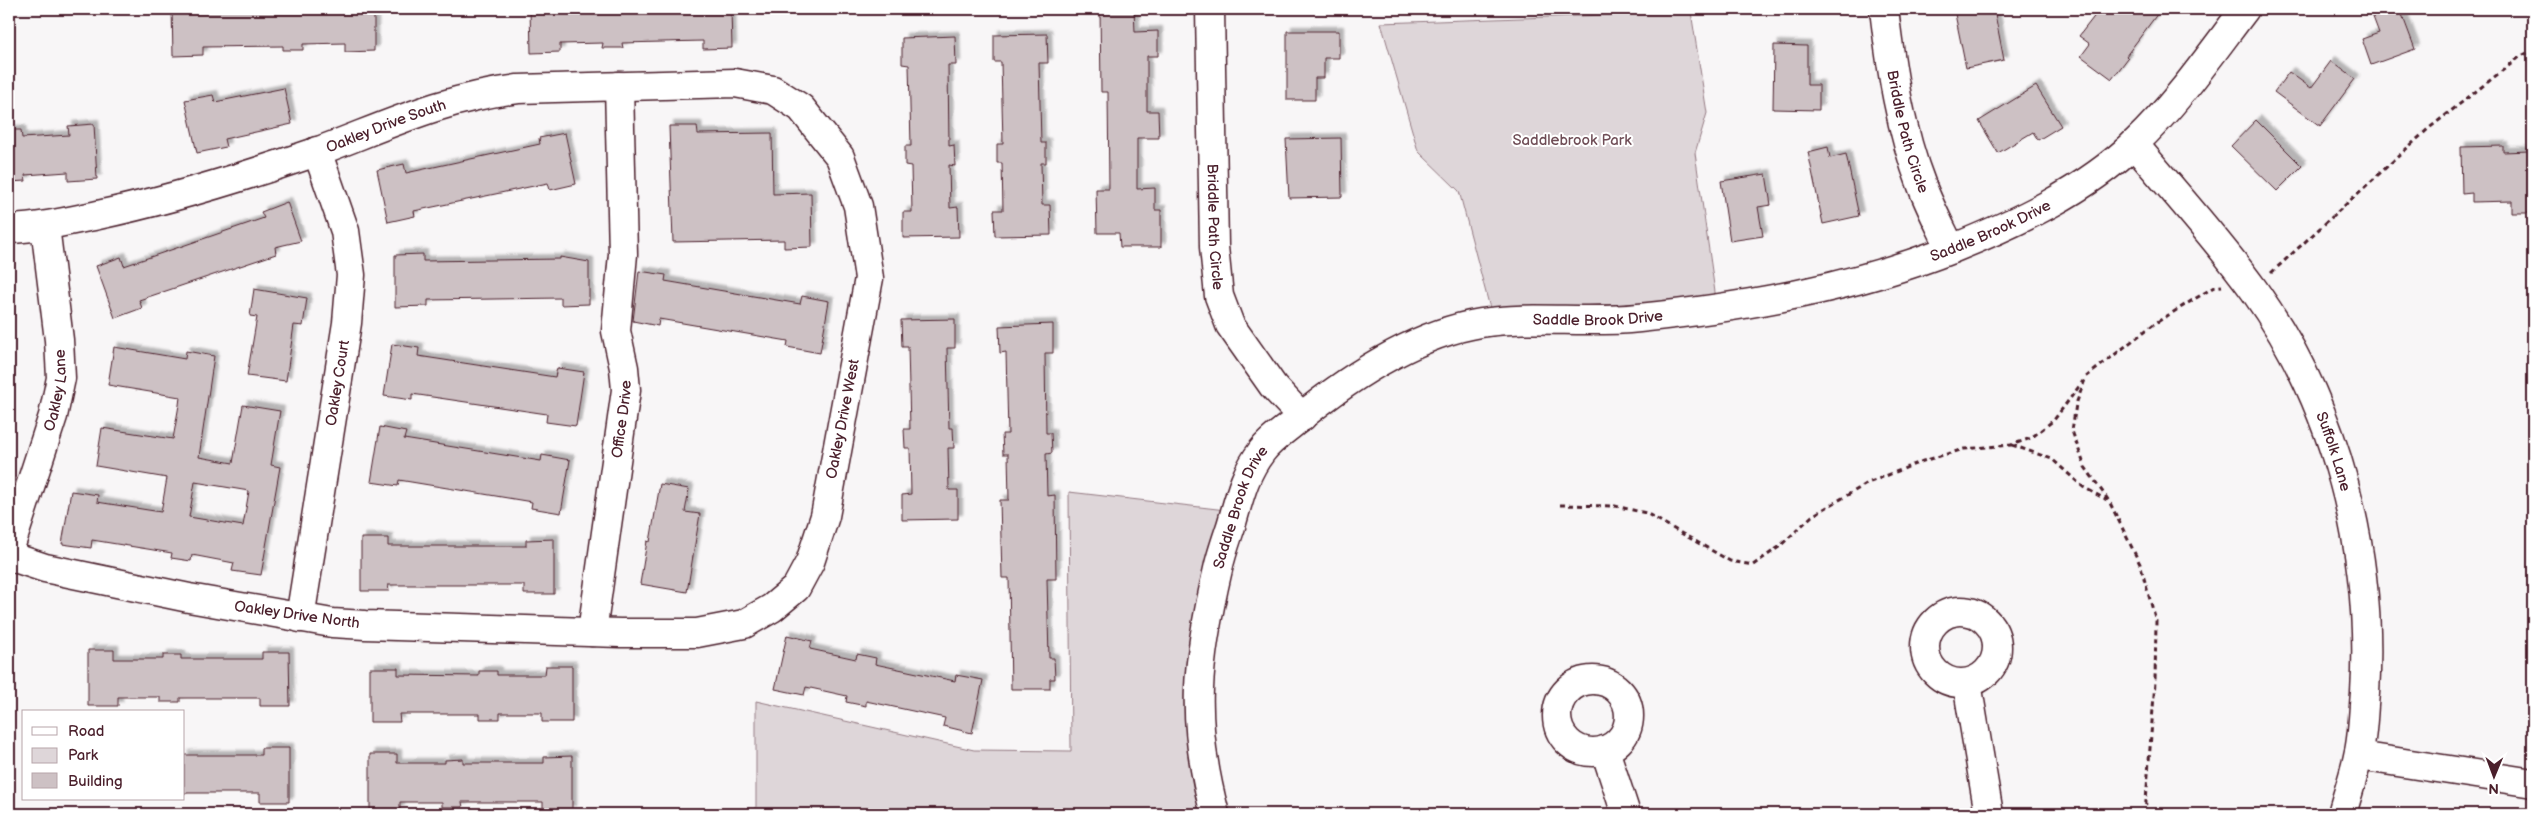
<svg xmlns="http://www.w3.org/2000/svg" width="2542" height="823" viewBox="0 0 2542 823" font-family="'Balsamiq Sans',sans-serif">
<defs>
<filter id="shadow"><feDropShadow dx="4.5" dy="-4.5" stdDeviation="1" flood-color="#0004"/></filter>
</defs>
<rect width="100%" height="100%" fill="#f8f6f7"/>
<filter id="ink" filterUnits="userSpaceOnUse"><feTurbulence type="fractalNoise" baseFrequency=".02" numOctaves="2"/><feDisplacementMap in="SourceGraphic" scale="10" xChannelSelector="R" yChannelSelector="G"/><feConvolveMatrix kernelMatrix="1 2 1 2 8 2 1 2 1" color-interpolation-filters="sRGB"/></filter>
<g filter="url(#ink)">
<path fill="#ded6d9" stroke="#947a82" d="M1691 12 1707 113 1695 153 1716 299 1643 306 1491 312 1459 191 1418 151 1381 23Z
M1069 492 1226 510C1215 546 1203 583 1194 619 1178 681 1182 754 1203 814H756V701L974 750 1071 751Z"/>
<path fill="#cdc1c4" stroke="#4a1f2b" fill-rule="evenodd" filter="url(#shadow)" d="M172 9H374V51L345 52V43L303 44V50H283V46L203 47V55L173 56Z
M530 9H731L732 48 703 49V41L622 43 623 48H602L603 43 560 44V52L531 53Z
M1100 9H1134L1135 32 1158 31V56H1147V111H1158L1159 138H1137V189L1155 188V210H1161V247H1120L1119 233H1097L1096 189H1109L1108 92H1101Z
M1954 9H1994L2004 60 1966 68Z
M2100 9H2161L2126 56 2128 58 2112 79 2081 56 2090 44 2079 36Z
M2370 9H2400L2415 49 2371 65 2362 39 2379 33Z
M1287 31H1339V58H1324V78H1315V100H1287Z
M1047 34 1048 63H1039L1041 143H1046V163H1041L1042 205H1050L1051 235 995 236 994 210H1003L1002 163H997V144H1003L1001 62H994V35Z
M955 36 956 65H948L949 146 954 145 955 166 949 165 950 208 958 207 959 237 903 238V212H912L911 166 905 165V146H911L909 65 902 64V38Z
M1774 45 1807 46V85H1819V110L1773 109Z
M2331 61 2355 79 2320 126 2274 92 2289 72 2311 88Z
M2036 86 2061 126 2038 140 2033 132 1998 153 1979 121Z
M284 88 292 124 224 139 226 147 197 153 185 100 213 95 215 102Z
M2256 120 2302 166 2277 191 2231 146Z
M94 124 97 179 68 181V172L25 175 26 181 9 182V130H21L22 138 69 135 68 126Z
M669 126H697L698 134 772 133 773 194 811 193 812 247 784 248V240L673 242Z
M565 133 576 184 550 190 548 183 414 211 415 216 388 222 377 170 404 164 406 173 540 144 539 138Z
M1341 138 1342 197 1289 198 1286 139Z
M2503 146V152L2529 151V178H2533V213H2512V201L2472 202V193L2462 194 2461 147Z
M1828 147 1830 158 1846 154 1859 216 1823 224 1808 152Z
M1766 174 1771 205 1758 207 1763 236 1730 241 1721 181Z
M287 202 301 241 275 247 276 254 139 300 142 308 115 318 96 266 121 257 124 266 264 218 261 212Z
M423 254V261L560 259V257L589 262V304L561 305V298L428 300V306L395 307V255Z
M639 271 666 275 665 281 800 304 802 296 829 301 820 353 787 347 788 341 659 319 658 326 633 321Z
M254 289 307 298 303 326 294 325 286 381 247 376 257 317 250 316Z
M955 319V348H947L949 428H953L954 448H948L949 490H958V519L902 520V495L911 494 910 448H905L904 429H910L908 347H902L901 320Z
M1053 324V353H1045L1046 433H1051L1052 453 1046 454 1047 496 1055 495 1056 579H1047L1049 658H1054L1055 679H1050V689H1011L1009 578H1002L1000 500H1009L1008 454H1003L1002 434H1008L1006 352 1000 353 999 326Z
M392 344 419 348 418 356 555 377 557 368 584 372 576 426 546 422 547 414 412 394V400L384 396Z
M114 347 185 359 186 351 214 356 199 457 233 463 243 405 280 411 271 465 280 467 261 575 232 571 234 563 192 555 191 561 171 558 172 553 92 540 91 548 62 544 71 491 98 495 97 502 161 512 167 478 96 466 102 428 173 439 179 405 180 397 108 385ZM195 482 249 491 243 526 189 517Z
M380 427 406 432 404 439 541 461 542 455 570 460 561 513 531 508 532 502 399 480 398 486 371 482Z
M660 484 689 489 685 512 700 514 687 592 640 584 647 541 650 542Z
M361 538H388V546H526V540L554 539V594H524V585H388L389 591H361Z
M787 635 812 641 810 649 856 659 857 654 876 658 875 664 955 681 956 675 983 680 972 733 943 726 945 718 866 701V706L846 702 847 696 806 687 804 695 775 689Z
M88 650H114V659H163V655H181V659H262V652H289L290 706H260V698H180V702H160V697H118V706H88Z
M546 666H572V722H542V713H500V719H480V714H399L400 722H370V668H398V675L479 676V671H497V675H545Z
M261 748H289V802H260V793H184V755H261Z
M370 754H397V763H445V760L463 759V763H544V757L572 756V810H543V802H462L463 807H442V802H400V810H370Z"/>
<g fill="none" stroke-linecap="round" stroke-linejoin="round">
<g stroke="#4a1f2b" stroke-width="31">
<g id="minor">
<path id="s1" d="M1210 9 1214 247 1219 296 1230 325 1273 386 1302 417"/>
<path id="s2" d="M1884 9C1891 68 1900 130 1922 186 1930 207 1941 228 1951 249"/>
<path id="s3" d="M2134 144C2174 192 2217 239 2254 290 2336 405 2374 552 2365 693 2363 713 2363 736 2358 756 2354 776 2347 795 2342 814"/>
<path id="s4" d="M9 229C39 228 69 221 98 215 173 199 244 177 316 152 386 126 442 98 518 89L735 83 773 90 801 108 840 157 858 206 869 278 825 516 810 562 796 588 772 608 744 624 697 633H620L365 625 332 623 189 598 45 568 9 556"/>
<path id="s5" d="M9 551 53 416 61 378 59 340 45 226"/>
<circle cx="1961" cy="647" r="36"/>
<path id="s6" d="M300 618 347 323 351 275 345 231 317 151"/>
<path id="s7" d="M592 632 626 390 624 368 616 331 623 254 619 86"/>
<circle cx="1593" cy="716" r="36"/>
<path d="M1967 683 1989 814"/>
<path d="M1605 750 1626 814"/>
<path d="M2359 756 2533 783"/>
<path id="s8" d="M1215 814C1190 720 1196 663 1218 569 1221 555 1226 541 1231 526 1239 499 1244 474 1262 451 1271 439 1285 430 1296 421 1347 379 1414 334 1481 323 1533 315 1586 324 1639 318 1745 307 1854 288 1954 248 2018 222 2085 191 2135 143 2177 103 2210 55 2245 9"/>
</g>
</g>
<path stroke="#4a1f2b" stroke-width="3" stroke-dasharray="5 4" stroke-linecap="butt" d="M2271 273 2428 129 2521 56 2533 50
M2012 445 2052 459 2083 487 2107 500
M1560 505 1615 506 1646 513 1730 561 1753 565 1779 547 1812 516 1868 483 1923 461 1964 449 2011 445 2031 438 2054 420 2083 381
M2145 814 2155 682 2156 621 2140 564 2109 501 2085 467 2072 431 2076 404 2086 377 2154 324 2214 287 2222 286"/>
<use href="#minor" stroke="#fff" stroke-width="28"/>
</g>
</g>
<g text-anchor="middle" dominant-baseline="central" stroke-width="4" stroke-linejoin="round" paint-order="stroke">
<g font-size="15" fill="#4a1f2b" stroke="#fff">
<text stroke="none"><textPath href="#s4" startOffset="392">Oakley Drive South</textPath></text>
<text stroke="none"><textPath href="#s2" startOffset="125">Briddle Path Circle</textPath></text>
<text stroke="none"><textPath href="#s1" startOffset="218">Briddle Path Circle</textPath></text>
<text stroke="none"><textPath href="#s8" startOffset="1154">Saddle Brook Drive</textPath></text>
<text stroke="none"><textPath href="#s8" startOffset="749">Saddle Brook Drive</textPath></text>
<text stroke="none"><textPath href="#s6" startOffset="238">Oakley Court</textPath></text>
<text stroke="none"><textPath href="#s5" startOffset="168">Oakley Lane</textPath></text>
<text stroke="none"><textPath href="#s7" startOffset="215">Office Drive</textPath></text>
<text transform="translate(843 419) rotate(-79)">Oakley Drive West</text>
<text stroke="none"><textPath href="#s3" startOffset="370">Suffolk Lane</textPath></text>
<text stroke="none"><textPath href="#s8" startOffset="314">Saddle Brook Drive</textPath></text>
<text transform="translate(297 615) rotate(8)">Oakley Drive North</text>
</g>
<g font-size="15" fill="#6f4d56" stroke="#fff">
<text x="1572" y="140">Saddlebrook Park</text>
</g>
</g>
<rect width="2542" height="823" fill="none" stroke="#fff" stroke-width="30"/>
<rect x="15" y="15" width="2512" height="793" fill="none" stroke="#4a1f2b" stroke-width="2" filter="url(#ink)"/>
<rect x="22" y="710" width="162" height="90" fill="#ffffff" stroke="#b7a5aa"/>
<rect x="32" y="727" width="25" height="8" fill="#ffffff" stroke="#b7a5aa"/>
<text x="68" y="736" font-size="15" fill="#4a1f2b">Road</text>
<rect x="32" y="748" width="25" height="15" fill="#ded6d9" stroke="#b7a5aa"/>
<text x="68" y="760" font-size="15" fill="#4a1f2b">Park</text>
<rect x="32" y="773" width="25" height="15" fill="#cdc1c4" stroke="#b7a5aa"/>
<text x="68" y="786" font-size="15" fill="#4a1f2b">Building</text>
<g transform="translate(2494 776) rotate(181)" stroke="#ffffff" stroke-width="4" paint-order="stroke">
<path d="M0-4L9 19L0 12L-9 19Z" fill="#4a1f2b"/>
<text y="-8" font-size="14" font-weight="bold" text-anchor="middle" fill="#4a1f2b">N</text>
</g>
</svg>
